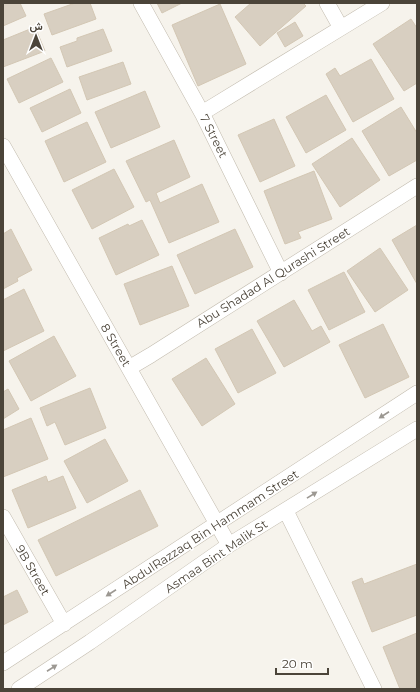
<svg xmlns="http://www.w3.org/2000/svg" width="420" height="692" viewBox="0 0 420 692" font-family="Montserrat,Vazirmatn,sans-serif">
<rect width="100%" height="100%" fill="#f6f3ec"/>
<path fill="#d8cfc1" stroke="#d3c7b4" d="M3 3H20L26 16 3 26Z
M75 3H90L96 19 52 35 44 14Z
M157 3H182L162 13Z
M251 3H303L306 6 260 46 235 17Z
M220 4 246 64 198 86 172 25Z
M411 19 417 28V83L404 91 373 44Z
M295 22 303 36 285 47 277 33Z
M35 27 45 51 3 67V40Z
M103 29 112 51 67 67 60 47 77 41V38Z
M51 58 63 82 19 103 7 79Z
M371 59 394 99 353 122 326 74 335 68 340 76Z
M123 62 131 84 87 100 79 77Z
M70 89 81 113 42 132 30 108Z
M145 91 160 127 111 148 95 112Z
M326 95 346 130 306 153 286 117Z
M401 107 417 133V160L389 176 362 131Z
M274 119 295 166 260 182 238 135Z
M87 122 106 162 64 182 45 141Z
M352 138 380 180 340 207 312 164Z
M174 140 190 177 156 193 160 203 202 184 219 222 169 243 150 200 146 202 126 161Z
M114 169 134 207 92 229 72 190Z
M314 171 332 219 298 232 301 238 285 244 264 191Z
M142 220 159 255 116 275 99 238 128 224 129 226Z
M417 225V284L392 240Z
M11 229 32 270 17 278 18 281 3 289V234Z
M235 229 253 267 195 294 177 255Z
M380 248 408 290 375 312 347 271Z
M172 266 189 306 140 325 124 284Z
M344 272 365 312 329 330 308 290Z
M24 289 44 331 3 351V300Z
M294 300 312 331 321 326 330 342 284 367 257 321Z
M383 324 409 377 365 398 339 345Z
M252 329 276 373 238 393 215 349Z
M54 336 76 376 31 401 9 361Z
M206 358 235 404 202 426 172 379Z
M90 388 106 428 65 445 55 422 47 426 40 408Z
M8 389 19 409 3 419V392Z
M31 418 48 459 3 477V430Z
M105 439 128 481 87 503 64 461Z
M46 476 48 482 63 476 76 508 28 528 12 490Z
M140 490 158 526 56 576 38 540Z
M417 564V615L372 632 352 582 362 578 364 584Z
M17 590 28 612 3 625V597Z
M417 633V689H400L383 647Z"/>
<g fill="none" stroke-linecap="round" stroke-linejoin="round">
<g stroke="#c2bbae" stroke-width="16">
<path id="street" d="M141 3 202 113 281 273
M327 3 341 28
M202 113 382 3
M3 146 229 545
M129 368 151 355 417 186
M286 511 374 689
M3 517 64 624
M3 663 417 393
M19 689 90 642 229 545 417 429"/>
</g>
<use href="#street" stroke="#fff" stroke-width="15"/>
</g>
<defs><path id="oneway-solid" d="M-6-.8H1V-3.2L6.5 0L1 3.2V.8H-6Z"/></defs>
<g fill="#9c9892">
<use href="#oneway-solid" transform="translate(384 415) rotate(147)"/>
<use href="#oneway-solid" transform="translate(312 495) rotate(-32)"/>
<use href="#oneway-solid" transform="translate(111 593) rotate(147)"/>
<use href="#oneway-solid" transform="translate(52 668) rotate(-33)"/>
</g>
<g text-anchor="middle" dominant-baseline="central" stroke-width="3" stroke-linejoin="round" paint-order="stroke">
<g font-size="12" fill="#4b4439" stroke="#fff">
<text transform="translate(214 136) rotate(63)">7 Street</text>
<text transform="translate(273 277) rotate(-32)">Abu Shadad Al Qurashi Street</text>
<text transform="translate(116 345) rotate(60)">8 Street</text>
<text transform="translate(210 529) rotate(-33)">AbdulRazzaq Bin Hammam Street</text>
<text transform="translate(216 556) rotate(-34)">Asmaa Bint Malik St</text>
<text transform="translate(33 570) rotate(60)">9B Street</text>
</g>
</g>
<rect width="420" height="692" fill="none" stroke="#4b4439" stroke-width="8"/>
<g transform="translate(36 36)" stroke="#ffffff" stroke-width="3" paint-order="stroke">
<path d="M0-3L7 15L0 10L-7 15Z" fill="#4b4439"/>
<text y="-6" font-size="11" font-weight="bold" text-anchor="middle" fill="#4b4439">ش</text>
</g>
<path d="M276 668v6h52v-6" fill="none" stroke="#4b4439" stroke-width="2"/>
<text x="282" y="668" font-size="12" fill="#4b4439" stroke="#ffffff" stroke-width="3" paint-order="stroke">20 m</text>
</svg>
